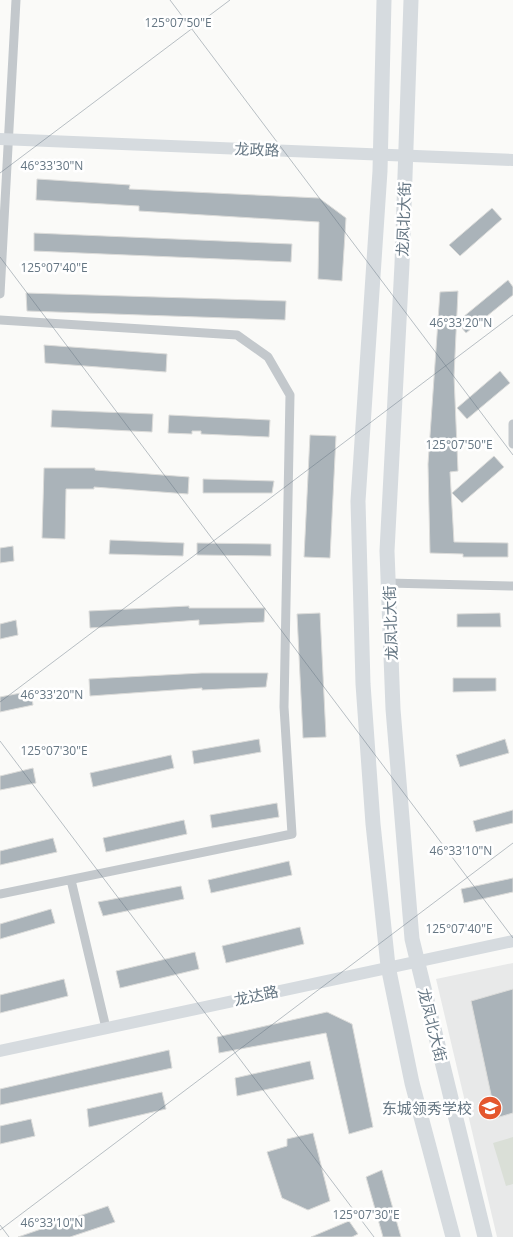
<svg xmlns="http://www.w3.org/2000/svg" width="513" height="1237" viewBox="0 0 513 1237" font-family="'Open Sans','Noto Sans SC',sans-serif">
<rect width="100%" height="100%" fill="#fafaf8"/>
<path fill="#e8e9e9" d="M513 963V1237H497L436 979Z"/>
<path fill="#dadfd7" d="M513 1137V1184L506 1186 493 1143Z"/>
<path fill="#aab3b9" stroke="#dcdcda" d="M37 179 130 185 129 189 319 198 346 218 342 281 318 279 319 222 139 211V206L36 200Z
M492 208 502 219 460 256 449 245Z
M34 233 292 244 291 262 34 251Z
M508 280 513 287V295L466 333 457 322Z
M458 291 454 376 458 471 450 472 454 542 508 543V557H463V554L430 553 428 464 440 292Z
M26 293 286 301 285 320 27 311Z
M44 345 167 354 166 372 45 363Z
M500 371 510 383 467 419 457 408Z
M52 410 153 414 152 432 51 427Z
M169 415 270 420 269 437 201 434V431H192V434L168 433Z
M310 435 336 436 330 558 304 557Z
M494 456 504 467 462 503 452 493Z
M44 468H95V470L189 477 188 494 94 487V489H66L65 539 42 538Z
M203 479 274 481 272 493H203Z
M110 540 184 543 183 556 109 554Z
M197 543 271 544V556L197 555Z
M13 546 14 561 0 563V548Z
M189 606V608H265L264 622 199 625V620L90 628 89 611Z
M320 613 326 737 303 738 297 614Z
M500 613 501 627H457V614Z
M16 620 18 635 0 639V624Z
M202 673H268L266 687 202 690V688L90 696 89 679Z
M453 678H496V691L453 692Z
M31 691 33 705 0 712V697Z
M259 739 261 752 194 764 192 751Z
M505 739 509 753 460 767 456 755Z
M171 755 174 768 93 787 90 773Z
M33 768 36 783 0 790V776Z
M277 803 279 817 212 828 210 815Z
M513 810V823L476 832 473 821Z
M184 820 187 834 106 852 103 838Z
M53 838 57 852 0 865V851Z
M289 861 292 875 211 893 208 880Z
M513 878V892L464 903 461 889Z
M181 886 184 899 103 916 98 902Z
M51 909 55 923 0 939V924Z
M300 927 304 944 226 963 222 946Z
M195 952 199 969 120 988 116 971Z
M64 979 68 996 0 1013V995Z
M513 989V1113L496 1118 471 1001Z
M327 1012 352 1024 373 1127 349 1134 326 1033 219 1053 217 1037Z
M169 1050 172 1068 0 1105V1089Z
M310 1061 314 1079 237 1096 235 1078Z
M162 1092 166 1109 89 1127 87 1109Z
M31 1119 35 1136 0 1144V1126Z
M313 1133 330 1201 308 1210 282 1198 267 1152 287 1146V1139Z
M382 1170 401 1237H383L366 1177Z
M108 1206 115 1222 70 1237H18Z
M349 1221 358 1234 352 1237H311Z"/>
<g fill="none" stroke-linecap="round" stroke-linejoin="round">
<path stroke="#c3c8cc" stroke-width="9" d="M0 294 16 0
M0 320 237 335 268 357 290 395 284 707 292 834 0 894
M513 424V444
M388 583 513 586
M71 880 106 1028"/>
<path stroke="#d6dbdf" stroke-width="12" d="M0 139 513 160
M0 1051 513 941"/>
<path stroke="#d6dbdf" stroke-width="15" d="M384 0 380 171 358 501 363 684 373 824 388 966 412 1083 453 1237
M411 0 402 264 387 551 393 709 412 939 485 1237"/>
</g>
<path fill="none" stroke="#657683" stroke-width="1" stroke-opacity="0.45" d="M170 0 513 455M0 173 230 0M0 257 513 938M0 702 513 315M0 741 374 1237M0 1225 9 1237M0 1230 513 843"/>
<defs>
<g id="school-disc" transform="scale(1.25)"><circle r="9.5" fill="#e4572e" stroke="#fff"/><path d="M0-5L7-2L0 1L-7-2ZM-4 1L0 2.5L4 1V4Q0 6-4 4Z" fill="#fff"/></g>
</defs>
<g fill-rule="evenodd">
<use href="#school-disc" x="490" y="1108"/>
</g>
<g text-anchor="middle" dominant-baseline="central" stroke-width="5" stroke-linejoin="round" paint-order="stroke">
<g font-size="15" fill="#657683" stroke="#fff">
<text transform="translate(257 149) rotate(2)">龙政路</text>
<text transform="translate(403 219) rotate(-88)">龙凤北大街</text>
<text transform="translate(390 623) rotate(-92)">龙凤北大街</text>
<text transform="translate(256 995) rotate(-12)">龙达路</text>
<text transform="translate(433 1025) rotate(76)">龙凤北大街</text>
</g>
<g font-size="15" fill="#657683" stroke="#fff" text-anchor="end">
<text x="472" y="1108">东城领秀学校</text>
</g>
</g>
<g font-size="12" text-anchor="middle" fill="#657683" stroke="#fff" stroke-width="5" stroke-linejoin="round" paint-order="stroke">
<text x="178" y="27">125°07'50"E</text>
<text x="52" y="170">46°33'30"N</text>
<text x="54" y="272">125°07'40"E</text>
<text x="461" y="327">46°33'20"N</text>
<text x="459" y="449">125°07'50"E</text>
<text x="52" y="699">46°33'20"N</text>
<text x="54" y="755">125°07'30"E</text>
<text x="461" y="855">46°33'10"N</text>
<text x="459" y="933">125°07'40"E</text>
<text x="366" y="1219">125°07'30"E</text>
<text x="52" y="1227">46°33'10"N</text>
</g>
</svg>
